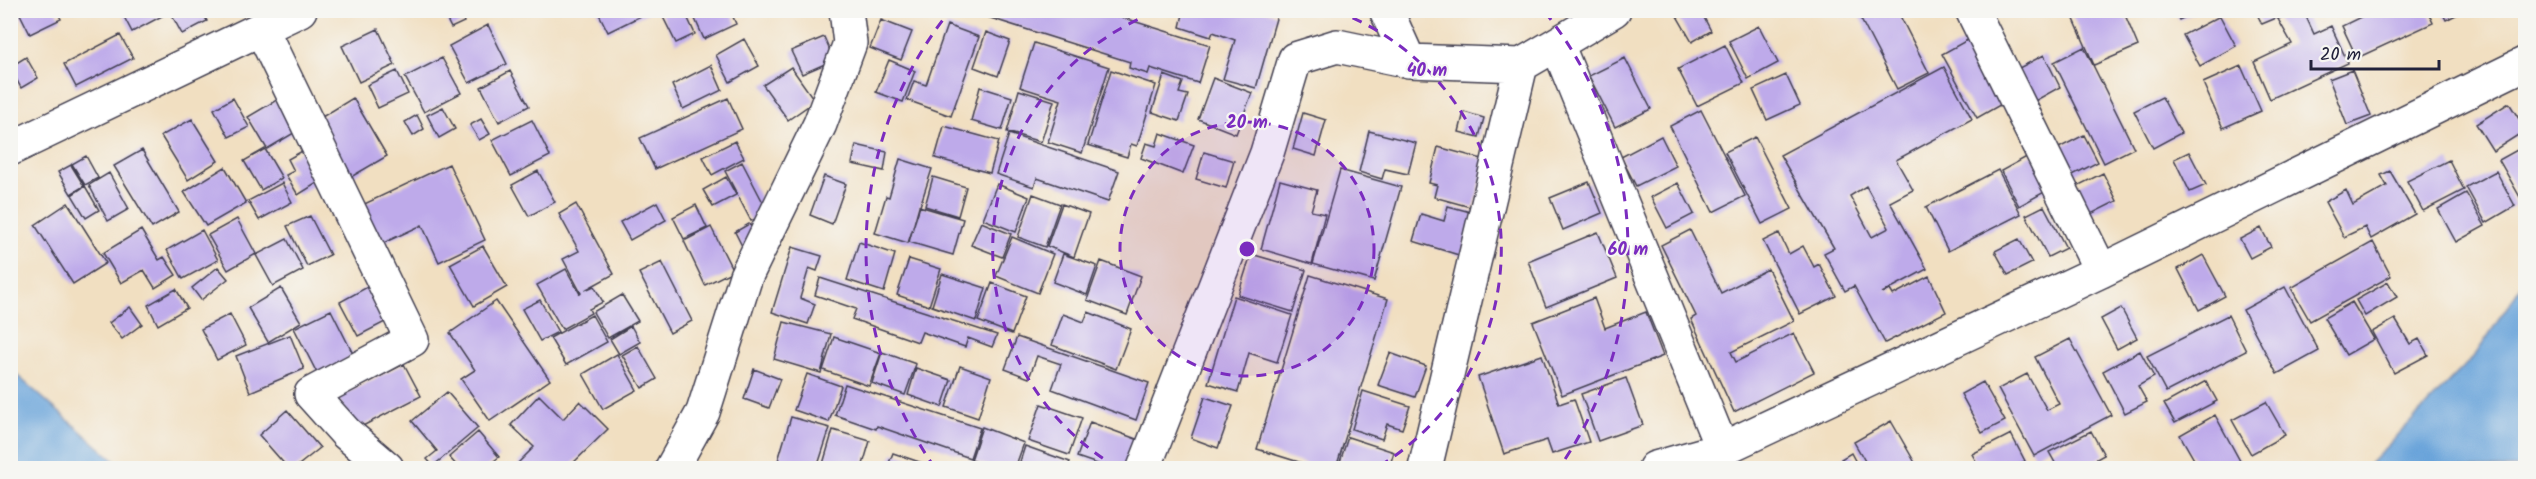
<svg xmlns="http://www.w3.org/2000/svg" width="2536" height="479" viewBox="0 0 2536 479" font-family="Kalam,sans-serif">
<rect width="100%" height="100%" fill="#f6f6f2"/>
<filter id="ink" filterUnits="userSpaceOnUse"><feTurbulence type="fractalNoise" baseFrequency=".0167" numOctaves="2"/><feDisplacementMap in="SourceGraphic" scale="12" xChannelSelector="R" yChannelSelector="G"/><feConvolveMatrix kernelMatrix="1 2 1 2 8 2 1 2 1" color-interpolation-filters="sRGB"/></filter>
<filter id="wash" filterUnits="userSpaceOnUse"><feTurbulence type="fractalNoise" baseFrequency=".008" numOctaves="4" result="noise"/><feDisplacementMap in="SourceGraphic" scale="24" xChannelSelector="R" yChannelSelector="G"/><feGaussianBlur stdDeviation="1.35" result="paint"/><feColorMatrix in="noise" values="0 0 0 0 0 0 0 0 0 0 0 0 0 0 0 0 0 1.4 0 .05"/><feComposite in="paint" operator="in"/></filter>
<g filter="url(#wash)">
<rect width="100%" height="100%" fill="#f1dfc1"/>
<path fill="#6ba4da" stroke="#46638a" stroke-width="1.5" d="M2525 280V468H2366L2476 354Z
M11 370 116 462 125 468H11Z"/>
<g id="blocks">
<path fill="#beaaea" fill-rule="evenodd" d="M18 10H56L61 19 30 34Z
M126 10H161L164 15 132 32 122 13Z
M169 10H201L207 21 182 34Z
M442 10H458L464 22 451 28Z
M597 10H653L608 32Z
M667 10H684L695 34 676 43 661 13Z
M691 10H730L736 24 704 39Z
M965 10H1098L1210 45 1198 83 1150 68 1148 74 1129 68 1130 62Z
M1184 10H1262L1277 15 1256 88 1223 79 1235 40 1213 32 1211 37 1180 27Z
M1687 10H1700L1711 31 1692 42 1677 16Z
M1856 10H1897L1929 73 1897 89Z
M2070 10H2115L2116 13 2123 10 2138 46 2094 65Z
M2175 10H2200L2179 20Z
M2255 10H2279L2281 16 2262 24Z
M2295 10H2303L2314 34 2331 26 2348 63 2270 99 2254 62 2292 44 2278 19Z
M2375 10H2427L2433 23 2357 58 2342 26Z
M2441 10H2466L2446 20Z
M2220 16 2236 46 2200 66 2183 35Z
M881 20 912 32 901 60 870 48Z
M488 25 507 64 469 83 449 46Z
M947 25 979 37 951 116 907 100 914 81 926 85Z
M1759 26 1778 63 1748 79 1729 41Z
M378 29 395 65 359 82 342 46Z
M986 32 1010 41 998 76 974 67Z
M1980 33 2014 97 1977 118 1942 54Z
M120 35 133 58 76 87 64 64Z
M824 37 834 60 802 74 791 51Z
M744 39 759 66 730 82 716 55Z
M1034 43 1109 67 1082 153 1048 142 1061 100 1020 87Z
M1725 45 1744 83 1697 106 1678 69Z
M2084 47 2134 148 2104 163 2054 62Z
M2044 55 2060 87 2033 102 2017 69Z
M26 57 38 78 21 88 10 67Z
M442 58 461 93 424 112 405 77Z
M1625 58 1651 109 1615 127 1589 76Z
M889 60 915 71 903 102 876 92Z
M711 65 722 90 683 109 672 85Z
M2241 66 2261 111 2223 128 2203 83Z
M791 67 815 101 788 120 763 85Z
M1944 67 1972 119 1896 160 1913 190 1890 202 1927 269 1882 293 1890 290 1893 295 1929 276 1946 312 1885 343 1854 286 1845 291 1824 253 1834 248 1780 155ZM1866 186 1889 228 1872 237 1850 196Z
M1111 70 1156 85 1137 146 1131 144 1127 157 1088 145Z
M2352 70 2371 116 2347 125 2329 79Z
M397 71 408 94 378 108 367 85Z
M510 71 529 106 499 122 481 87Z
M1164 75 1183 82 1179 93 1188 95 1179 121 1152 112Z
M1786 75 1800 105 1767 120 1753 90Z
M1213 78 1252 93 1236 134 1198 119Z
M980 87 1012 97 1002 130 971 121Z
M1019 90 1054 101 1041 142 1007 132Z
M285 95 304 127 267 149 248 117Z
M2162 97 2181 133 2153 148 2134 111Z
M233 98 249 127 229 137 214 109Z
M353 98 387 156 351 177 317 120Z
M728 98 742 129 655 169 640 138Z
M2509 103 2526 130 2493 151 2476 124Z
M443 107 455 129 439 138 427 115Z
M1701 110 1745 196 1713 212 1670 126Z
M1464 112 1484 118 1479 137 1459 132Z
M1303 113 1326 120 1316 156 1293 149Z
M417 115 424 129 413 136 405 122Z
M192 119 218 161 188 180 161 136Z
M481 119 490 134 479 140 470 125Z
M532 120 550 156 511 176 492 140Z
M944 126 999 141 990 173 935 158Z
M1369 131 1416 143 1408 174 1385 169 1382 179 1359 172Z
M1160 133 1194 145 1183 174 1141 158 1146 143 1156 146Z
M1009 134 1119 171 1108 202 1037 178 1034 187 996 174Z
M2084 135 2098 162 2061 181 2047 154Z
M1661 136 1676 166 1636 186 1621 157Z
M1755 137 1792 209 1762 224 1725 152Z
M735 141 744 158 712 175 703 157Z
M856 145 887 152 884 171 852 164Z
M2526 145V194L2520 197 2499 160Z
M1438 147 1486 160 1474 208 1434 197 1437 185 1429 183Z
M265 149 282 178 261 190 244 161Z
M142 150 179 212 152 228 114 166Z
M304 150 322 180 298 195 286 175 294 171 288 159Z
M1204 152 1234 161 1226 188 1196 179Z
M2189 152 2206 185 2190 192 2174 159Z
M2032 154 2050 189 2019 206 2001 171Z
M86 156 98 178 85 185 72 164Z
M900 159 932 169 908 243 875 233 886 196 889 197Z
M2449 160 2464 190 2423 211 2407 181Z
M742 162 768 212 751 250 742 246 735 232 749 224 752 227 755 219 751 221 725 171Z
M449 164 485 240 439 262 422 225 377 246 358 207Z
M71 165 84 186 71 194 58 172Z
M225 167 246 203 206 226 184 192Z
M1340 170 1401 187 1374 281 1313 264Z
M1998 170 2021 214 1948 251 1926 207Z
M538 171 555 202 529 216 512 185Z
M2390 171 2415 214 2371 239 2365 227 2344 237 2325 202 2346 190 2353 205 2387 186 2381 175Z
M2496 171 2515 206 2486 223 2466 187Z
M109 173 129 209 108 221 89 185Z
M2103 173 2117 201 2079 220 2065 192Z
M824 176 846 184 832 224 810 215Z
M726 177 736 195 713 207 703 190Z
M933 177 966 187 958 216 925 206Z
M1280 180 1317 190 1311 211 1325 214 1312 264 1261 249Z
M1589 182 1602 213 1563 230 1550 198Z
M282 183 292 202 259 220 248 201Z
M1678 183 1694 214 1667 228 1651 197Z
M997 184 1029 197 1016 232 983 219Z
M85 186 99 210 86 218 72 195Z
M2466 193 2485 226 2456 242 2438 209Z
M1033 194 1060 204 1045 247 1018 237Z
M657 202 666 220 630 240 620 222Z
M68 203 106 263 73 284 35 225Z
M576 204 614 274 585 290 594 286 603 302 589 309 591 313 562 329 537 285 566 269 580 294 581 293 563 259 579 251 559 214Z
M1062 204 1089 214 1074 257 1047 246Z
M696 205 707 228 684 239 673 217Z
M919 206 963 219 953 255 909 242Z
M1448 206 1474 213 1462 256 1413 241 1421 214 1444 221Z
M2044 206 2066 248 2048 257 2026 215Z
M310 216 330 255 307 266 287 226Z
M237 219 256 254 228 270 208 235Z
M981 222 1011 234 1002 257 971 245Z
M711 227 733 271 705 285 684 241Z
M2261 228 2271 247 2250 258 2240 239Z
M141 230 159 260 164 257 176 275 155 288 144 270 121 283 103 253Z
M202 230 218 260 183 279 167 250Z
M1690 230 1721 293 1768 269 1794 321 1731 352 1736 362 1794 333 1814 372 1734 412 1691 319 1696 316 1661 245Z
M1598 232 1617 278 1546 307 1528 261Z
M1779 233 1789 254 1803 246 1814 267 1819 264 1836 296 1800 314 1763 241Z
M1012 237 1053 254 1038 293 996 276Z
M287 239 303 270 273 286 256 255Z
M2019 239 2032 263 2008 275 1995 251Z
M859 242 895 254 884 292 847 280Z
M2373 242 2391 276 2310 321 2291 288Z
M483 246 507 287 474 306 450 264Z
M792 247 822 256 817 271 809 268 800 298 815 304 808 324 772 312Z
M1063 254 1097 266 1087 295 1053 282Z
M1251 254 1306 270 1293 312 1238 295Z
M2203 255 2225 296 2199 310 2178 269Z
M909 259 941 269 929 306 897 295Z
M1101 261 1141 276 1127 315 1087 300Z
M662 262 692 321 670 333 639 273Z
M218 267 228 279 201 300 192 288Z
M942 274 986 288 976 321 932 306Z
M1310 275 1388 299 1336 468H1318L1257 449Z
M820 278 997 335 992 347 968 338 965 347 922 332 918 342 852 319 856 309 815 295Z
M2388 282 2397 297 2365 316 2356 300Z
M992 283 1026 296 1012 334 978 321Z
M371 285 389 320 358 336 340 302Z
M2285 287 2319 351 2277 374 2243 310Z
M281 288 301 322 268 342 248 308Z
M176 289 187 308 158 325 148 305Z
M622 295 638 321 608 338 593 312Z
M1234 296 1292 315 1277 362 1249 353 1238 392 1208 383Z
M1594 298 1605 328 1646 312 1663 356 1562 395 1533 322Z
M540 300 558 332 540 341 522 309Z
M496 301 550 380 490 421 461 379 475 370 450 333Z
M2352 302 2374 339 2346 355 2324 318Z
M130 307 142 324 122 339 109 323Z
M2121 308 2137 338 2117 349 2101 319Z
M331 310 354 356 318 375 294 328Z
M1088 312 1131 329 1116 369 1052 345 1063 314 1084 322Z
M230 314 246 345 217 360 201 329Z
M592 315 607 342 566 365 550 338Z
M2228 315 2246 351 2166 392 2147 356Z
M2395 319 2410 344 2419 339 2428 355 2394 373 2372 332Z
M784 322 831 334 821 373 774 359Z
M631 326 640 342 619 354 610 339Z
M290 335 304 369 250 392 236 356Z
M834 337 881 353 869 386 823 370Z
M1017 337 1149 383 1136 420 1052 389 1061 364 1037 356 1029 378 1005 369Z
M2070 339 2111 415 2034 456 1998 389 2027 374 2047 410 2059 404 2035 357Z
M638 346 657 379 642 388 622 355Z
M2140 351 2154 377 2138 386 2147 402 2125 413 2103 371Z
M882 352 916 364 905 395 872 383Z
M1390 353 1426 366 1415 397 1378 385Z
M617 354 637 390 603 409 583 374Z
M1542 355 1559 404 1574 399 1589 442 1552 454 1547 440 1504 454 1478 377Z
M404 364 421 396 355 430 338 398Z
M960 366 991 377 978 418 946 407Z
M916 368 951 380 942 407 908 395Z
M754 369 780 379 769 408 744 399Z
M807 374 841 386 829 422 794 410Z
M1626 378 1643 425 1598 441 1581 394Z
M2206 381 2217 401 2175 423 2164 404Z
M1983 382 2005 421 1982 433 1961 394Z
M845 384 980 428 970 458 877 426 876 429 835 415Z
M1363 391 1410 406 1402 429 1387 424 1382 439 1352 429Z
M447 392 478 428 433 466 427 459 437 451 412 421Z
M539 395 563 419 580 401 608 429 568 468H523L518 463 534 447 511 425Z
M1205 397 1233 406 1218 448 1191 438Z
M2266 402 2285 435 2251 454 2232 420Z
M1041 404 1082 418 1069 455 1028 441Z
M287 410 320 448 295 468H288L259 435Z
M2215 415 2240 461 2226 468H2199L2180 435Z
M791 417 830 428 817 468H791L777 464Z
M1891 421 1918 468H1869L1854 442Z
M1090 422 1139 440 1129 468H1109L1077 457Z
M982 427 1024 443 1015 468H995L971 460Z
M833 430 870 441 862 468H837L823 464Z
M2091 431 2104 455 2084 466 2085 468H2058L2049 452Z
M478 432 499 457 485 468H459L449 457Z
M2011 434 2025 461 2011 468H1980L1972 454Z
M1348 437 1394 452 1389 468H1338Z
M1025 446 1070 462 1067 468H1018Z
M893 453 937 468H887Z
M1851 453 1859 468H1839L1845 465 1841 459Z"/>
</g>
</g>
<g filter="url(#ink)">
<use href="#blocks" fill-opacity="0" stroke="#413e4f" stroke-width="1.5"/>
<g fill="none" stroke-linecap="round" stroke-linejoin="round">
<g stroke="#413e4f" stroke-width="36">
<path id="minor" d="M1386 10 1409 61
M1614 10 1557 44 1722 449
M1972 10 2101 271
M261 28 412 340 311 394 346 433 387 468
M10 149 300 10
M672 468 703 412 746 276 820 124 850 43 846 10
M1144 468 1267 153 1295 59 1337 46 1409 61 1521 65 1557 44
M1425 468 1521 65
M1655 468 1722 449 2101 271 2526 63"/>
</g>
<use href="#minor" stroke="#fff" stroke-width="33"/>
</g>
</g>
<circle cx="1247" cy="249" r="127" fill="#7b2cbf" fill-opacity=".12"/>
<g fill="none" stroke="#7b2cbf" stroke-width="3" stroke-dasharray="10 8">
<circle cx="1247" cy="249" r="127"/>
<path d="M1118 468A254 254 0 0 1 1158 11M1336 11A254 254 0 0 1 1376 468"/>
<path d="M935 468A381 381 0 0 1 949 12M1545 12A381 381 0 0 1 1559 468"/>
</g>
<circle cx="1247" cy="249" r="9" fill="#7b2cbf" stroke="#f6f6f2" stroke-width="3"/>
<g font-size="18" text-anchor="middle" font-weight="bold" fill="#7b2cbf" stroke="#f6f6f2" stroke-width="4.5" stroke-linejoin="round" paint-order="stroke">
<text x="1427" y="76">40 m</text>
<text x="1247" y="128">20 m</text>
<text x="1628" y="255">60 m</text>
</g>
<rect width="2536" height="479" fill="none" stroke="#f6f6f2" stroke-width="36"/>
<path d="M2311 60v9h128v-9" fill="none" stroke="#22223b" stroke-width="3"/>
<text x="2320" y="60" font-size="18" fill="#22223b" stroke="#f6f6f2" stroke-width="4.5" paint-order="stroke">20 m</text>
</svg>
